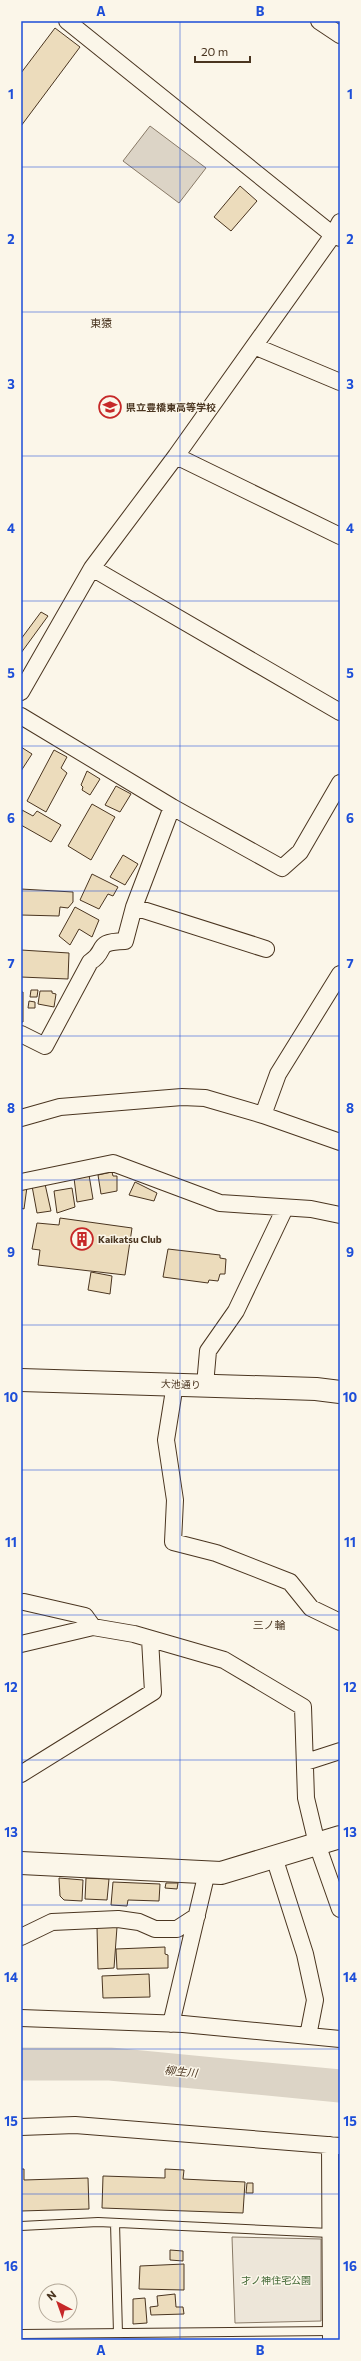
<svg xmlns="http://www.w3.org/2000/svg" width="361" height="2361" viewBox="0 0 361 2361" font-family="Commissioner,'Noto Sans JP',sans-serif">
<rect width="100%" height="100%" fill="#fbf6e9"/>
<path fill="#ede6d9" stroke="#887966" d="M232 2237 321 2239V2321L235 2323Z"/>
<path fill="#dcd4c6" stroke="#887966" d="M150 126 206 168 179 203 123 161Z"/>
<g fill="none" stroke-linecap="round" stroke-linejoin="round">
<path stroke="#dcd4c6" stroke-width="33" d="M21 2064H110L340 2086"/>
</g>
<path fill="#ecdcbc" stroke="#4a3520" d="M55 28 80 47 21 126V73Z
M240 186 257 201 231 231 214 217Z
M41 612 48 616 21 653V639Z
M21 747 32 754 21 771Z
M54 750 67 757 61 768 67 773 46 812 27 801Z
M87 771 100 779 90 795 82 790 83 787 81 785Z
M116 786 131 794 120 812 105 805Z
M92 804 115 817 91 860 68 846Z
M22 810 33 816 37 811 61 825 51 842 21 825Z
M123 855 138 864 125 885 110 877Z
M92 874 118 887 113 896 108 894 99 909 80 900Z
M21 889 73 892V902L68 908 60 907 59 916 21 915Z
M75 907 99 920 92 937 79 929 70 945 59 936Z
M21 950 69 953 68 979 21 977Z
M31 990H38L37 997H30Z
M40 991H52V993L56 994 54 1007 38 1004Z
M21 992H23V1022H21Z
M29 1001 35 1002V1008H28Z
M112 1172 113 1176H117V1191L101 1194 98 1175Z
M89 1175 93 1199 77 1202 74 1178Z
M135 1182 157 1193 154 1201 129 1195Z
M45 1184 51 1211 37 1213 32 1186Z
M21 1186 27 1187 24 1209 21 1208Z
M72 1188 75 1207 57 1213 54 1191Z
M60 1218 132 1228 125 1275 38 1265 40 1250 32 1249 37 1223 59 1225Z
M168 1249 220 1255V1258L226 1259 225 1274H220L218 1281 209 1280 208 1283 163 1277Z
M91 1272 112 1276 110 1294 88 1290Z
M59 1878 83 1880 82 1901 64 1900 60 1896Z
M86 1878 109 1879 107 1900 85 1899Z
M113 1882 160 1884 159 1901 128 1900 127 1906 111 1905Z
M166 1883H178L177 1889 165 1888Z
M97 1927H117L114 1968 98 1969Z
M165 1947V1954L168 1955V1968L117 1969 116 1949Z
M149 1974 150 1997 103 1998 102 1976Z
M21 2169H24V2180L88 2178 89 2209 21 2211Z
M165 2169 184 2170 183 2179 245 2182 243 2213 102 2208 103 2176 165 2178Z
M247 2183H253V2193H246Z
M170 2250 183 2251V2261L170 2260Z
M184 2264V2290L139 2289 140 2266Z
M175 2294 176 2307H183L184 2314 151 2315 150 2307 158 2306 157 2296Z
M145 2298 147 2323 133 2324V2299Z"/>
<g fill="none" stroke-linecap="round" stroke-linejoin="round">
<g stroke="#4a3520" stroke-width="10">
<path id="lane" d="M115 2223 118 2333
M21 2226 98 2222 330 2233
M21 2334 330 2331"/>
</g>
<g stroke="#4a3520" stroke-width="18">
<path id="street" d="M67 21 333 235 340 238
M319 21 340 35
M254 346 340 382
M176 456 340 536
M92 568 340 712
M21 692 92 568 176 456 333 235 340 222
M21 716 172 807 134 907 125 941C92 942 109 950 90 962L45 1046 21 1034
M172 807 282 868 300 852 340 783
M134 907 266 949
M263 1115 278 1074 340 974
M21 1118 60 1107 182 1097 205 1098 263 1115 340 1142
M21 1182 113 1163 220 1203 311 1209 340 1215
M175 1384 166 1440 175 1500 173 1542 216 1553 290 1582 311 1608 340 1622
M205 1385 208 1351 236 1311 285 1208
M24 1602 85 1616 93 1627
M21 1644 93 1627 134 1634 224 1660 303 1707 306 1798 317 1844 340 1909
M306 1762 340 1751
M21 1774 153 1692 150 1639
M274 1857 305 1954 315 2000 308 2036
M21 1937 52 1922 118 1919 139 1922 155 1929H177L197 1916
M21 2018 183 2024 340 2039
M171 2024 207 1872
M21 2127 75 2125 340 2146
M330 2145 331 2340"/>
</g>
<g stroke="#4a3520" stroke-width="24">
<path id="secondary" d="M21 1380 316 1389 340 1392
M21 1863 221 1873 340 1837"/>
</g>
<use href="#lane" stroke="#fbf6e9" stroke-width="8"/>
<use href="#street" stroke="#fbf6e9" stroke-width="16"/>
<use href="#secondary" stroke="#fbf6e9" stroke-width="22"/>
</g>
<path fill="none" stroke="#1d4ed8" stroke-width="1" stroke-opacity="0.55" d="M180 21V2340M21 167H340M21 312H340M21 456H340M21 601H340M21 746H340M21 891H340M21 1036H340M21 1180H340M21 1325H340M21 1470H340M21 1615H340M21 1760H340M21 1905H340M21 2049H340M21 2194H340"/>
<defs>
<g id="school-ring" transform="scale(1.15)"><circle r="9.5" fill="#fbf6e9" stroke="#c62828" stroke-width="1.5"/><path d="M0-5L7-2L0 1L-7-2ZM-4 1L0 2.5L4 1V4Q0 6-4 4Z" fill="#c62828"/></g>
<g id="building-ring" transform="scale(1.15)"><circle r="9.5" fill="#fbf6e9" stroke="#c62828" stroke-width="1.5"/><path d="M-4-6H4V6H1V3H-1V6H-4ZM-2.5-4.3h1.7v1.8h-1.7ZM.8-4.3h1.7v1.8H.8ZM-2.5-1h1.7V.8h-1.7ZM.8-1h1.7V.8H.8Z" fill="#c62828"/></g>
</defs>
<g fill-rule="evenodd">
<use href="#school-ring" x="110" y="407"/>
<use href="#building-ring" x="82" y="1239"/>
</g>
<g text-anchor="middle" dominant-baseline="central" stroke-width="3" stroke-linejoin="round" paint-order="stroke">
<g font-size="10" font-weight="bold" fill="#4a3520" stroke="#fbf6e9" text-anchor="start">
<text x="126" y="407">県立豊橋東高等学校</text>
<text x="98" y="1239">Kaikatsu Club</text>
</g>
<g font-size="10" fill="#4a3520" stroke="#fbf6e9">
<text transform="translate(181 1384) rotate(2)">大池通り</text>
</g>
<g font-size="10" fill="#436837" stroke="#fbf6e9">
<text x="276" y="2280">才ノ神住宅公園</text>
</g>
<g font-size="11" fill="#4a3520" stroke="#fbf6e9">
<text x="101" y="322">東猿</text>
<text x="269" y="1624">三ノ輪</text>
</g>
<g font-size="11" font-style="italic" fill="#4a3520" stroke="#fbf6e9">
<text transform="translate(181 2071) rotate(6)">柳生川</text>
</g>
</g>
<rect width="361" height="2361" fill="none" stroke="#fbf6e9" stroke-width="44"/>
<g transform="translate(58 2303) rotate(319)"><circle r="19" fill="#fbf6e9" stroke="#b4a999"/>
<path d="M0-3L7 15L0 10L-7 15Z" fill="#c62828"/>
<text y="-6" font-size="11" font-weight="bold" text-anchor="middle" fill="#4a3520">N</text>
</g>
<path d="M195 56v6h55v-6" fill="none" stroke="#4a3520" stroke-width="2"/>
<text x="201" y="56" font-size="12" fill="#4a3520" stroke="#fbf6e9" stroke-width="3" paint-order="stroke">20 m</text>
<rect x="22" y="22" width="317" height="2317" fill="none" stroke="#1d4ed8" stroke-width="1.5"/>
<g font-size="13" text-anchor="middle" font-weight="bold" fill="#1d4ed8">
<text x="101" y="16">A</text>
<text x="260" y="16">B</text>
<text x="11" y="99">1</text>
<text x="350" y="99">1</text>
<text x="11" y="244">2</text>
<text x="350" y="244">2</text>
<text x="11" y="389">3</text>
<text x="350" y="389">3</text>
<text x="11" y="533">4</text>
<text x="350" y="533">4</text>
<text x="11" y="678">5</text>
<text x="350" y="678">5</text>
<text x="11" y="823">6</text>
<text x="350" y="823">6</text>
<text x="11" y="968">7</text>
<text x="350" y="968">7</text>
<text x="11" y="1113">8</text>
<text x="350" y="1113">8</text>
<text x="11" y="1257">9</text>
<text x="350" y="1257">9</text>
<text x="11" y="1402">10</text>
<text x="350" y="1402">10</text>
<text x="11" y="1547">11</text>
<text x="350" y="1547">11</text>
<text x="11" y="1692">12</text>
<text x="350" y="1692">12</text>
<text x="11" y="1837">13</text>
<text x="350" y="1837">13</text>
<text x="11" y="1982">14</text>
<text x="350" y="1982">14</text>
<text x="11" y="2126">15</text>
<text x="350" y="2126">15</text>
<text x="11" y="2271">16</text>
<text x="350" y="2271">16</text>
<text x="101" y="2355">A</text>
<text x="260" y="2355">B</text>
</g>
</svg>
